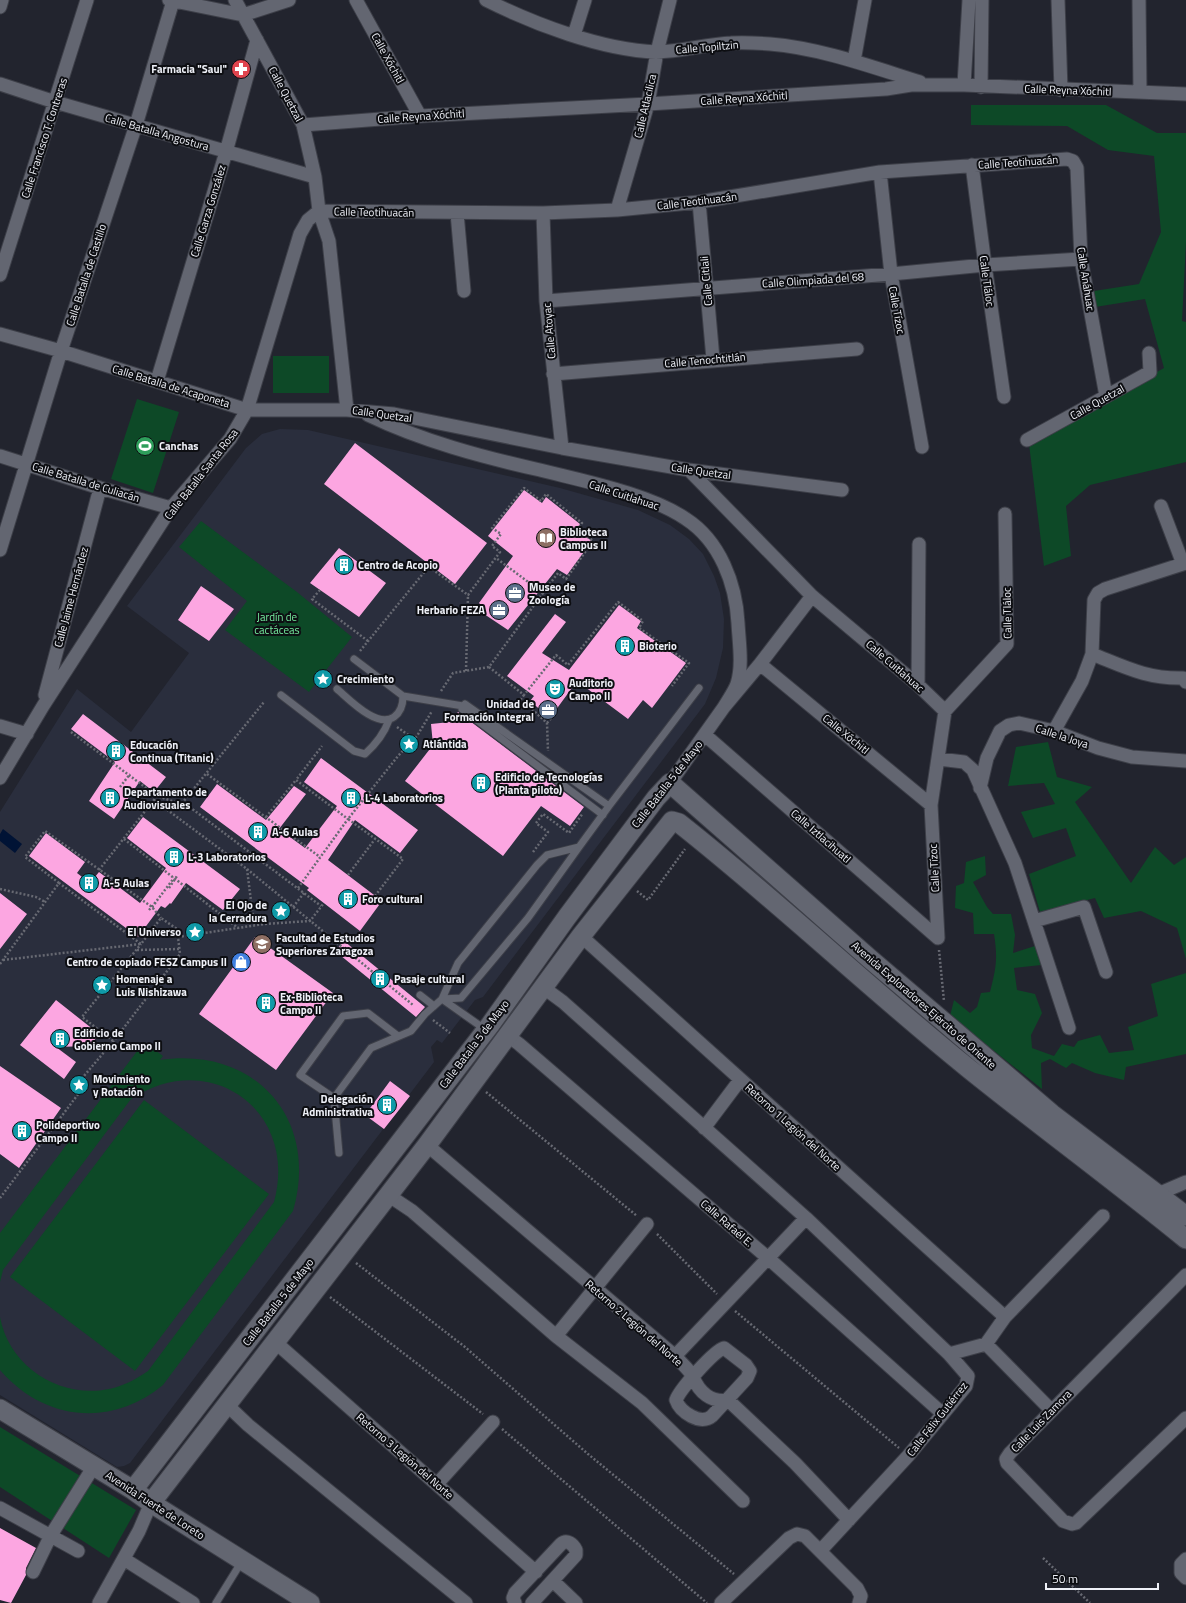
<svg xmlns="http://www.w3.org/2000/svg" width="1186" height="1603" viewBox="0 0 1186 1603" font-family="'Titillium Web',sans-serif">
<rect width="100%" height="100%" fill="#22242e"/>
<path fill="#2a2e3d" d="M280 429 308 430 560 488 638 510 670 525 689 539 703 554 714 576 720 593 724 619 723 648 716 678 705 704 483 997 475 1000 442 1043 437 1040 431 1047 434 1062 130 1463 124 1466 117 1467 0 1395V812L77 689 131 732 189 653 127 606 246 448 262 434Z"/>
<path fill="#0d4927" d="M971 105H1106L1157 133H1186V242L1182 321 1186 322V462L1090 485 1066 506 1071 556 1044 566 1029 444 1164 368 1145 299 1095 307 1094 291 1139 284 1161 232 1154 156 1108 150 1067 126 971 125Z
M273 356H329V393H273Z
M137 399 179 412 153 493 111 479Z
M201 521 297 592 352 637 309 692 225 630 247 601 179 547Z
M1048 742 1057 777 1092 787 1075 802 1131 883 1155 847 1174 865 1186 857V959L1177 928 1141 911 1104 918 1095 898 1040 912 1029 874 1076 856 1066 828 1033 838 1021 812 1055 804 1044 783 1008 786 1016 747Z
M985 856 986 875 973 882 987 907 993 914H1011L1015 935 1013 953 1035 946 1041 965 1014 968 1017 990 1035 994 1042 1013 1031 1035 1032 1048 1054 1056 1062 1044 1074 1047 1078 1041 1100 1035 1109 1053 1134 1050 1128 1027 1158 1016 1151 984 1186 973V1054L1126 1067 1124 1080 1095 1073 1072 1063 1066 1068 1050 1059 1041 1063 1042 1089 950 1016 954 1000 970 1013 977 1007 981 993 990 992C996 968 998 959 994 934H974L973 913 955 908 956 886 964 883 966 862Z
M144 1042 163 1056 160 1060C254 1046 320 1118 293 1211L163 1385C111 1428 44 1421 0 1370V1317C9 1367 60 1399 109 1389 124 1386 136 1379 148 1371L274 1202C299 1110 209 1047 131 1099L3 1270 0 1282V1233Z
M144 1100 269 1194 135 1371 10 1277Z
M0 1427 136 1510 109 1558 0 1487Z"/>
<path fill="#001335" d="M3 829 22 844 15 853 0 841V834Z"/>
<path fill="#fca6e1" d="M355 443 487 543 455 584 324 484Z
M524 490 542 503 546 497 580 524 576 530 592 541 567 575 557 569 508 630 481 612 484 608 479 603 513 556 488 536Z
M339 548 386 583 359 617 310 583Z
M201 586 234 609 209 641 178 620Z
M619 605 641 621 637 628 686 663 652 708 643 700 628 719 577 681 550 718 530 701 534 696 507 676 555 614 566 622 542 653 569 670Z
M458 712 584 807 570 826 541 806 503 856 405 781 433 745 431 724 450 722Z
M83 714 166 777 154 792 140 781 114 819 89 801 115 762 71 729Z
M321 758 418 830 400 853 355 820 328 860 382 901 360 931 307 890 309 888 200 807 217 784 266 820 294 786 306 794 279 829 305 848 337 806 304 782Z
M143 817 240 889 223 910 186 883 171 904 170 903 165 908 161 906 138 937 29 856 46 833 85 862 77 873 90 883 99 872 140 903 166 868 127 838Z
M0 893 27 914 0 949Z
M255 937 333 993 276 1070 199 1014Z
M344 941 425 1007 416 1017 335 951Z
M56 1000 99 1034 90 1046 56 1047 76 1062 64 1079 20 1045Z
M0 1066 61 1108 19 1168 0 1154Z
M390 1081 410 1096 384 1129 365 1115Z
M0 1528 36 1548 26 1568V1575L11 1603 0 1600Z"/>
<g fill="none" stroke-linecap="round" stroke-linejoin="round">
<g stroke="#3d3f48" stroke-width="9">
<path id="lane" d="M354 659 403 696 463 706
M337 689C349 699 377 729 394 717 401 712 403 705 403 696
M281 695 354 751 365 754C376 744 384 734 389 720
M609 806 699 688
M579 847 528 918 461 998 442 999 458 963 537 865 547 855Z
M579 847 609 806 465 704 462 709 603 815
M420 995 434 1006
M334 1098 300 1075 343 1016 368 1013 398 1036
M339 1153 334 1098 371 1048 411 1031 425 1014 442 999 486 1030
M216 1603 242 1561"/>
</g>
<g stroke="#3d3f48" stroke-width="15">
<path id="street" d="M169 0 243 15 289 0
M235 0 303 125 315 177 319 211 329 241 347 410
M356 0 420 116
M486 0C534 24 602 50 656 52 681 52 706 44 731 43 744 42 758 43 770 44 820 48 872 67 920 82
M1058 0 1061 90
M1139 0 1140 92
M0 7 2 0
M574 35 585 0
M854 61 865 0
M0 84 55 102 315 177
M964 85 969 0
M981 87 982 0
M303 125 420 116 648 104 886 89 911 85H964L1186 94
M972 165 985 265 1004 397
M880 172 891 274 922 447
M699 202 713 359
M617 210 648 104 657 52 670 0
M457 213 464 291
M543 213 546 301 562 448
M0 275 87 0
M546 301 891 274 985 265 1081 259
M0 334 61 351 247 410H347L394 414 562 448 689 470 842 490
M553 374 857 349
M157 381 226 152 257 40
M368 415C422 441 482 457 540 470 583 481 650 494 686 519 720 541 736 584 738 623 739 642 743 666 737 684 734 692 728 700 724 707
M1027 440 1150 372 1149 353
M0 456 100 488 171 508
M689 470 812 596 918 685 945 711
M1161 506 1183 564
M0 550 61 351 136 125 173 1
M1092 654C1125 667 1147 679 1183 678L1186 682
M760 664 931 805
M918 685 919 544
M45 695 100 488
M945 711 1007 644 1005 514
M0 726 27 734
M1054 731 1082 681 1092 654 1094 600 1098 593 1105 589 1186 563
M705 735 938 938
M939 759 964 762 973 770 1015 863 1069 1028
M0 778 43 706 171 508 230 439 247 410 300 234 308 220 319 211 543 213 617 210 699 202 880 172 1067 159 1073 161 1077 168 1081 259 1106 396
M670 783 724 707 760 664 812 596
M980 788 987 758 1000 731 1009 725 1019 723 1054 731 1098 748 1132 757 1186 761
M1034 921 1084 907 1106 972
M581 936 1005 1317
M938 938 931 805 945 711
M544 988 563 1002 806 1218 949 1354 968 1376 966 1386 908 1456 821 1550
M508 1036 519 1044 768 1258 943 1414
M704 1128 740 1080
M427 1145 675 1356C680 1362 690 1370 693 1377 699 1392 711 1403 728 1400L795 1463 849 1520
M1158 1194 1186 1182
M388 1195 412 1211 556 1336 642 1403 743 1501
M1186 1275 1010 1453 1006 1459 1007 1463 1063 1521 1072 1524 1076 1523 1186 1418
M556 1336 647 1224
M274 1341 536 1572
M986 1344 1051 1410
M724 1348 746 1365 750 1371 747 1378 712 1416C701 1426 680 1412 676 1400 680 1389 714 1351 724 1348Z
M949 1354 986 1344 1005 1317 1103 1216
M675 1356 806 1218
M226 1404 248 1425 466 1603
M437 1484 493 1422
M0 1508 78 1551
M124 1559 193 1603
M1186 1559 1181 1564V1573L1186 1578
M33 1572 51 1535 94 1466
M553 1581 576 1603
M99 1603 139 1531 151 1503
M515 1603 513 1598 515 1593 561 1544C567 1539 573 1544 576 1550V1555L532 1603
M721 1603 789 1538 797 1534 805 1536 857 1588 861 1596 859 1603"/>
</g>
<g stroke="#3d3f48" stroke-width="21">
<path id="secondary" d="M0 1409 133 1490 151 1503 310 1603
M133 1490 490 1025 567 917 656 798 670 783 870 959 1052 1114 1186 1216
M151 1503 427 1145 581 936 672 821 679 823C778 901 870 989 968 1068 1040 1126 1115 1181 1186 1239"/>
</g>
<path stroke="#676972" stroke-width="2.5" stroke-dasharray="2 2" stroke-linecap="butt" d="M429 567 468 595 500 552 492 546 501 534 492 528 524 488 541 501 546 494 582 523 578 529 593 541 566 579 558 573 543 593 496 558
M320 590 312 599 368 641
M360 651 430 565
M489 667 524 695 556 655 568 665 618 602 643 621 639 628 689 663 672 686
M466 671 468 595
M441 691 453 673 489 667 543 593
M524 695 521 699 547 723 548 751
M547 723 555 714
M397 727 414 739
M71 732 157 796
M207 774 320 857
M120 787 130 774
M154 800 247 869 254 925
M183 802 321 906
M266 817 296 780
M124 839 238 928
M533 852 548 832 536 823 543 814 569 833 583 813
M247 869 413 1005
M99 870 157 796 181 804 183 802 264 702
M348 875 375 839
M59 883 25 857 45 831 152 907 161 918
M298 888 348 819 296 780 322 746
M0 889 36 897 45 902
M637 891 648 900 685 849
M375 896 403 859 348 819 398 756 417 736 432 711
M152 907 174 878
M293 907 304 893
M137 950 180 949
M939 950 944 1001
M3 960 141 944
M0 964 59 883 141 944 161 918 177 929 178 937
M433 1020 450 1033
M113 1041 82 1017 141 944
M486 1092 637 1216
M0 1198 79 1093 73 1089 116 1038 180 954 178 937 264 924 310 921 324 903
M657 1234 717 1294
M356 1263 465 1347 588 1454 734 1574
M330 1297 483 1414
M735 1311 899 1448
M502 1429 707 1603
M1043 1558 1090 1603"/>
<use href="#lane" stroke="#636671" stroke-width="7"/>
<use href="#street" stroke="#636671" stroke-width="13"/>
<use href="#secondary" stroke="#636671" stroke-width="19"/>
<path stroke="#676972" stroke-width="2.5" stroke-dasharray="2 2" stroke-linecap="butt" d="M169 888 177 876
M149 910 156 902"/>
</g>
<defs>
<g id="pharmacy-disc" transform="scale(1)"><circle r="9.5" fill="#e0444e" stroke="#0d0e12"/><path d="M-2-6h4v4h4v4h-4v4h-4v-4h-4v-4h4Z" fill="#fff"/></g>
<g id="stadium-disc" transform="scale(1)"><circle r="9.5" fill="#2e9e5b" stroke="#0d0e12"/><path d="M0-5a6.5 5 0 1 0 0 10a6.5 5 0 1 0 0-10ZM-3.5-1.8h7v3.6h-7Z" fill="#fff"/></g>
<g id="library-disc" transform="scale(1)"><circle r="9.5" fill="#8d6e63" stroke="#0d0e12"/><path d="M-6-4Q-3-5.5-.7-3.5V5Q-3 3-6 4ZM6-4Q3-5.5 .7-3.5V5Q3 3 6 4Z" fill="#fff"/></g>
<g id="building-disc" transform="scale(1)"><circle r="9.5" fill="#0f9aa8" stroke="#0d0e12"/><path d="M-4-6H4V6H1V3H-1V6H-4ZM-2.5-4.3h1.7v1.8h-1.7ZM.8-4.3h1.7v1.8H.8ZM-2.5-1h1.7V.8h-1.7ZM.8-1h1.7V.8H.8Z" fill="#fff"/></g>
<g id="office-disc" transform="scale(1)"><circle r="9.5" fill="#5c6f8a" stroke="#0d0e12"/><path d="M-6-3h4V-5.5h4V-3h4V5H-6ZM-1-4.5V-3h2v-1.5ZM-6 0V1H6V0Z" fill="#fff"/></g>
<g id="sight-disc" transform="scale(1)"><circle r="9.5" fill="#0f9aa8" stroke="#0d0e12"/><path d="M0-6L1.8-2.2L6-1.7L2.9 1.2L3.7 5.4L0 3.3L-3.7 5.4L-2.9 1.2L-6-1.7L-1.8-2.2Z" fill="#fff"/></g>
<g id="theatre-disc" transform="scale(1)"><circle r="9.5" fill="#0f9aa8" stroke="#0d0e12"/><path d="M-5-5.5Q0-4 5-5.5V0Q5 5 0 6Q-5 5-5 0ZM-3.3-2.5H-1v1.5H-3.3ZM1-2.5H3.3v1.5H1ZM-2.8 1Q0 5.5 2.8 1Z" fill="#fff"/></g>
<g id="university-disc" transform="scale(1)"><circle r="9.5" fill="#8d6e63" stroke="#0d0e12"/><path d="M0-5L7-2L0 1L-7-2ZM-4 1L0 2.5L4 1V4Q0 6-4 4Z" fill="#fff"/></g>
<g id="shop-disc" transform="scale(1)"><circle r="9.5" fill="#3f7fe0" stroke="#0d0e12"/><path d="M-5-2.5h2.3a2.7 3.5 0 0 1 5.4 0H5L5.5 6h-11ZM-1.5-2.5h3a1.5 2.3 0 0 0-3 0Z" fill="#fff"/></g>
</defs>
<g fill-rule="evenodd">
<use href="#pharmacy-disc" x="241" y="69"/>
<use href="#stadium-disc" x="145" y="446"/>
<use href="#library-disc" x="546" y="538"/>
<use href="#building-disc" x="344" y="565"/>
<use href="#office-disc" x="515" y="593"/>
<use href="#office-disc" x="499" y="610"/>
<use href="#building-disc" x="625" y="646"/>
<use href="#sight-disc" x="323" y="679"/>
<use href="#theatre-disc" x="555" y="689"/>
<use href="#office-disc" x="548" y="710"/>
<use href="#sight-disc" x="409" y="744"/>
<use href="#building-disc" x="116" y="751"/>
<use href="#building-disc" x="481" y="783"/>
<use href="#building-disc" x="110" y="798"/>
<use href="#building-disc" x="351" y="798"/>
<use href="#building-disc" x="258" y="832"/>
<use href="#building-disc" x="174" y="857"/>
<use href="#building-disc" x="89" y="883"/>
<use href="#building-disc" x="348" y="899"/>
<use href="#sight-disc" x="281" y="911"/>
<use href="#sight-disc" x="195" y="932"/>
<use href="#university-disc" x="262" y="944"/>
<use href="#shop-disc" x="241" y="962"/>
<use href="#building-disc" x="380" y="979"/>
<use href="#sight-disc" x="102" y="985"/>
<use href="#building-disc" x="266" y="1003"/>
<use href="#building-disc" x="60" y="1039"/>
<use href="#sight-disc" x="79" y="1085"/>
<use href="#building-disc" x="387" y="1105"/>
<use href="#building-disc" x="22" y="1131"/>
</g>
<g text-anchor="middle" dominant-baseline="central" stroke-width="4" stroke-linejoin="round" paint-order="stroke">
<g font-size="11" fill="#eff1f8" stroke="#0d0e12">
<text transform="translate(707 47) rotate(-5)">Calle Topiltzin</text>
<text transform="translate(388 58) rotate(61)">Calle Xóchitl</text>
<text transform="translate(1068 90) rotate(2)">Calle Reyna Xóchitl</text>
<text transform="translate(286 94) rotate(62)">Calle Quetzal</text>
<text transform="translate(744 98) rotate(-4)">Calle Reyna Xóchitl</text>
<text transform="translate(645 106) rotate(-77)">Calle Atlacilica</text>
<text transform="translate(421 116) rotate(-4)">Calle Reyna Xóchitl</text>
<text transform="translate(157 132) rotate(16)">Calle Batalla Angostura</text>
<text transform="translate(44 138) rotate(-72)">Calle Francisco T. Contreras</text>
<text transform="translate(1018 162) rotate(-4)">Calle Teotihuacán</text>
<text transform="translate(697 201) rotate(-7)">Calle Teotihuacán</text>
<text transform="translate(208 211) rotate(-73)">Calle Garza González</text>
<text transform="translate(374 212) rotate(1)">Calle Teotihuacán</text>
<text transform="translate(86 275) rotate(-72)">Calle Batalla de Castillo</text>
<text transform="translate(1086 279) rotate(81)">Calle Anáhuac</text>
<text transform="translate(813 280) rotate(-4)">Calle Olimpiada del 68</text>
<text transform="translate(706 281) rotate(-95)">Calle Citlali</text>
<text transform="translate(987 281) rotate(82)">Calle Tláloc</text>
<text transform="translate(897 310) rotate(80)">Calle Tízoc</text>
<text transform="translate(549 331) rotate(-95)">Calle Atoyac</text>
<text transform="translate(705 360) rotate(-5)">Calle Tenochtitlán</text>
<text transform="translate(171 386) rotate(17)">Calle Batalla de Acaponeta</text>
<text transform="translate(1097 402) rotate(-29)">Calle Quetzal</text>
<text transform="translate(382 414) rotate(8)">Calle Quetzal</text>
<text transform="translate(701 471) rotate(8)">Calle Quetzal</text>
<text transform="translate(201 474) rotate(-52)">Calle Batalla Santa Rosa</text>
<text transform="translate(86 482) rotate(17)">Calle Batalla de Culiacán</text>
<text transform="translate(624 495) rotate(18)">Calle Cuitlahuac</text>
<text transform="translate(71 597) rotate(-75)">Calle Jaime Hernández</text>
<text transform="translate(1007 613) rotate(-91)">Calle Tláloc</text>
<text transform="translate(895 666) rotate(41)">Calle Cuitlahuac</text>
<text transform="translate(846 734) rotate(39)">Calle Xóchitl</text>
<text transform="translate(1062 736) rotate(18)">Calle la Joya</text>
<text transform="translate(667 784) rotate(-52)">Calle Batalla 5 de Mayo</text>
<text transform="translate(821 836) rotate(41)">Calle Iztlacihuatl</text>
<text transform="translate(934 868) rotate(-93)">Calle Tízoc</text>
<text transform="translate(924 1005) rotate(41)">Avenida Exploradores Ejército de Oriente</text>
<text transform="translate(474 1044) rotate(-53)">Calle Batalla 5 de Mayo</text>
<text transform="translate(793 1127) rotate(42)">Retorno 1 Legión del Norte</text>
<text transform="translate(727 1223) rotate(41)">Calle Rafaél E.</text>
<text transform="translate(278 1302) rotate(-52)">Calle Batalla 5 de Mayo</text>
<text transform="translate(634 1323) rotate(41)">Retorno 2 Legión del Norte</text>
<text transform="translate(937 1419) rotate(-52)">Calle Félix Gutiérrez</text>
<text transform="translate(1041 1421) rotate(-46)">Calle Luis Zamora</text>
<text transform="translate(405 1456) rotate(41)">Retorno 3 Legión del Norte</text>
<text transform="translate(155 1505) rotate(33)">Avenida Fuerte de Loreto</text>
</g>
<g font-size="11" font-weight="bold" fill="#eff1f8" stroke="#0d0e12" text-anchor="start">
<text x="227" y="69" text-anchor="end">Farmacia "Saul"</text>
<text x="159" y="446">Canchas</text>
<text x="560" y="532">Biblioteca<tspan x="560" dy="13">Campus II</tspan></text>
<text x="358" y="565">Centro de Acopio</text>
<text x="529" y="587">Museo de<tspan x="529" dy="13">Zoología</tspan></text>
<text x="485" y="610" text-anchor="end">Herbario FEZA</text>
<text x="639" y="646">Bioterio</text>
<text x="337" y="679">Crecimiento</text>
<text x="569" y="683">Auditorio<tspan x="569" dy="13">Campo II</tspan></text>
<text x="534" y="704" text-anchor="end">Unidad de<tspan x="534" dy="13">Formación Integral</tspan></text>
<text x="423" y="744">Atlántida</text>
<text x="130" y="745">Educación<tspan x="130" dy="13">Continua (Titanic)</tspan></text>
<text x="495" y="777">Edificio de Tecnologías<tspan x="495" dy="13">(Planta piloto)</tspan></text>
<text x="124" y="792">Departamento de<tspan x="124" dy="13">Audiovisuales</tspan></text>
<text x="365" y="798">L-4 Laboratorios</text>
<text x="272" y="832">A-6 Aulas</text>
<text x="188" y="857">L-3 Laboratorios</text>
<text x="103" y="883">A-5 Aulas</text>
<text x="362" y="899">Foro cultural</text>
<text x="267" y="905" text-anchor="end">El Ojo de<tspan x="267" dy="13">la Cerradura</tspan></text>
<text x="181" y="932" text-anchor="end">El Universo</text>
<text x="276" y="938">Facultad de Estudios<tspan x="276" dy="13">Superiores Zaragoza</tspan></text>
<text x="227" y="962" text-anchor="end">Centro de copiado FESZ Campus II</text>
<text x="116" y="979">Homenaje a<tspan x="116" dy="13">Luis Nishizawa</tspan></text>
<text x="394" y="979">Pasaje cultural</text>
<text x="280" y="997">Ex-Biblioteca<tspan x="280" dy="13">Campo II</tspan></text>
<text x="74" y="1033">Edificio de<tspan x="74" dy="13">Gobierno Campo II</tspan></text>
<text x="93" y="1079">Movimiento<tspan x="93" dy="13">y Rotación</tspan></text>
<text x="373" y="1099" text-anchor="end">Delegación<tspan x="373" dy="13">Administrativa</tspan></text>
<text x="36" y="1125">Polideportivo<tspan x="36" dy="13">Campo II</tspan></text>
</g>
<g font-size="11" fill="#77efa1" stroke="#0d0e12">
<text x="277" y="617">Jardín de<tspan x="277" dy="13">cactáceas</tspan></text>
</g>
</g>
<path d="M1046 1583v6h112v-6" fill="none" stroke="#eff1f8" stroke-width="2"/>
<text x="1052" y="1583" font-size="12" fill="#eff1f8" stroke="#0d0e12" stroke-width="3" paint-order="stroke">50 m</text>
</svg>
